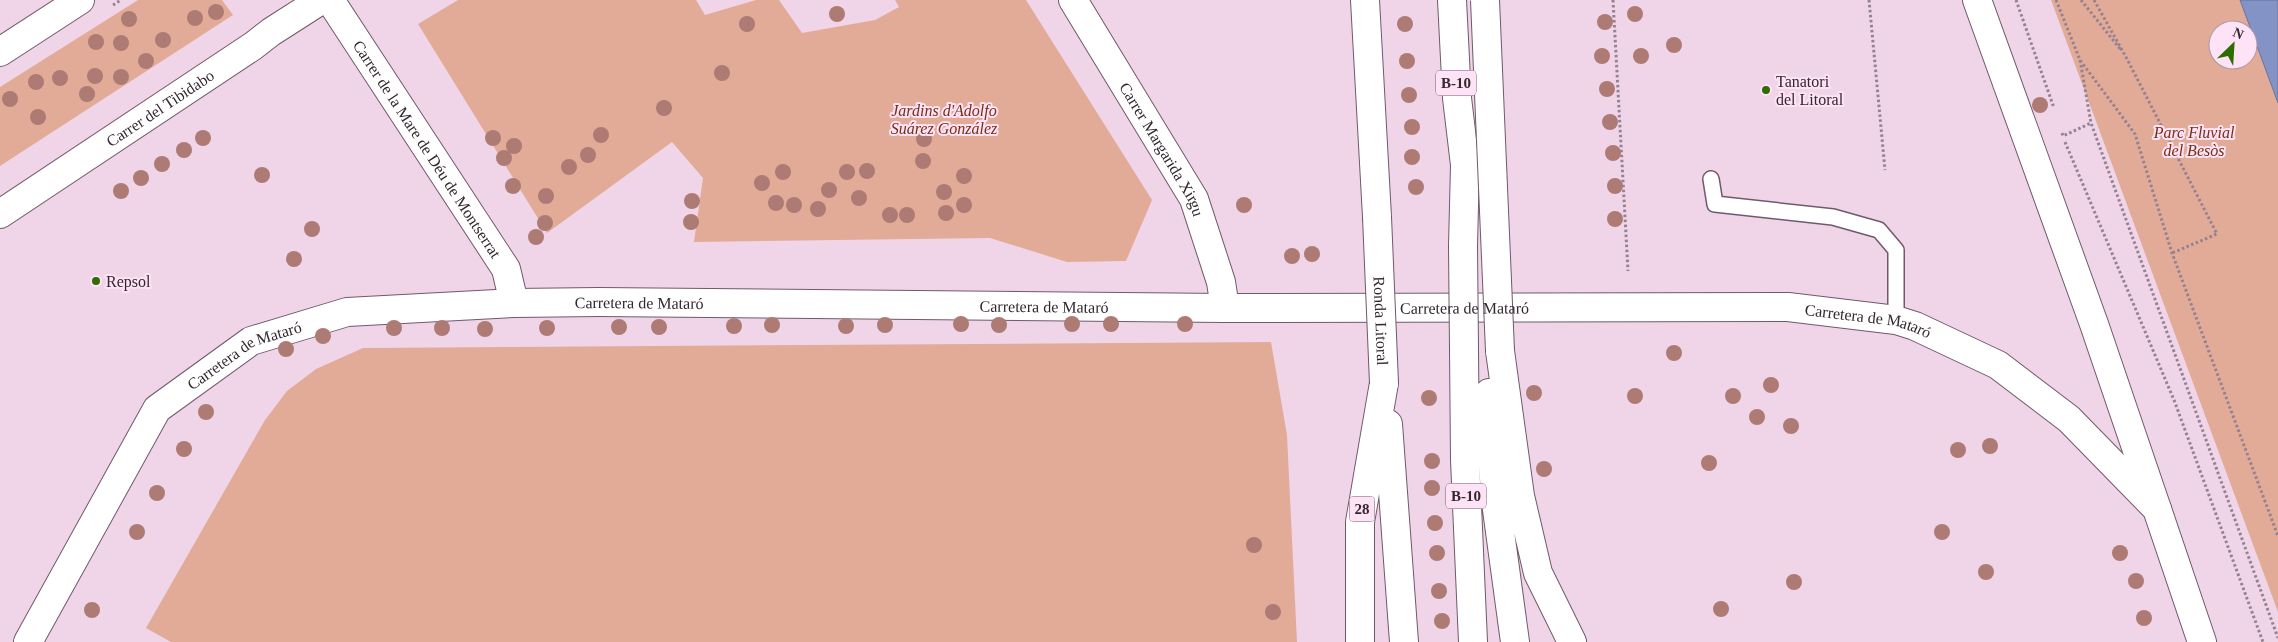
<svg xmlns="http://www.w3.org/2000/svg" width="2278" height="642" viewBox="0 0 2278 642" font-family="'Times New Roman',serif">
<rect width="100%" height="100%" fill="#f0d5e9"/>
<path fill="#e2ab98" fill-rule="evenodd" d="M138 0H222L233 15 0 166V87Z
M458 0H696L705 15 756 0H779L802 33 875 20 899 7 895 0H1026L1152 200 1126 261 1067 262 990 238 694 242 703 178 672 142 547 233 418 24Z
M2051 0H2240L2278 103V612ZM2218 30H2248V60H2218Z
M1271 342 1287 435 1297 642H171L146 628 265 420 287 391 316 369 363 348Z"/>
<path fill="#8393c5" stroke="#6b7398" d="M2240 0H2278V103Z"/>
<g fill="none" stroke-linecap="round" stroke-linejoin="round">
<g stroke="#70596a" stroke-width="18">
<path id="lane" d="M1711 179 1715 204 1833 217 1879 230 1896 250V320"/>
</g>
<g stroke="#70596a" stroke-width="30">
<g id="street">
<path id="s1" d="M330 0 506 269 514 303"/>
<path id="s2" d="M28 642 157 409 251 341 347 312 514 303 599 302 1225 308"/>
</g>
</g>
<g stroke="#70596a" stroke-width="30">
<g id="secondary">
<path id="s3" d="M1073 0 1194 199 1221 282 1225 308 1788 307 1896 320 1915 326 1998 365 2069 419 2157 509 2202 642"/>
<path d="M0 52 80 0"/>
<path id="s4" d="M0 214 253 46 271 32 321 0"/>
</g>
</g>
<g stroke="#70596a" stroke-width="30">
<path id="highway" d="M1365 0 1377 217
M1452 0 1457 98 1465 165 1463 246
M1977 0 2094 324 2157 509
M1464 350 1465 460 1473 642
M1500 351 1520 496 1538 573 1572 642
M1489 393 1495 495 1515 642
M1388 424 1404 642
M1360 642V522L1384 383"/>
</g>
<path stroke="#958290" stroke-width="3" stroke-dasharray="2.5 2.5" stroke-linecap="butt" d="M1613 0 1628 271
M1869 0 1885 170
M2016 0 2054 108
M2056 0 2080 60 2135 134 2172 253 2278 536
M2081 0 2121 50
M2094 0 2127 59 2217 234 2172 253
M113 5 121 0
M2080 60 2091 123 2278 638
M2062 133 2063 136 2091 123
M2065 142 2174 400 2263 642"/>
<use href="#lane" stroke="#fff" stroke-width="15"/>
<use href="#street" stroke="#fff" stroke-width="28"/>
<use href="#secondary" stroke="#fff" stroke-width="28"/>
<use href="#highway" stroke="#fff" stroke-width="28"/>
<g stroke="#70596a" stroke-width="30" stroke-linecap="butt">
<g id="highway-bridge">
<path d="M1485 0 1500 351"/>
<path id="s5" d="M1377 217 1384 383"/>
<path d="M1463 246 1464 350"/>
</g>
</g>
<use href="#highway-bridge" stroke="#fff" stroke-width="28"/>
</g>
<g fill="#ad7a74">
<circle cx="216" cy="12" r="8"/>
<circle cx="837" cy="14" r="8"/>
<circle cx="1635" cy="14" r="8"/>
<circle cx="195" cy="18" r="8"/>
<circle cx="129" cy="19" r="8"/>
<circle cx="1605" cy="22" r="8"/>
<circle cx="747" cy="24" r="8"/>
<circle cx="1405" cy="24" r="8"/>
<circle cx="163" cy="40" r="8"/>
<circle cx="96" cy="42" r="8"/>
<circle cx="121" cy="43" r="8"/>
<circle cx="1674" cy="45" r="8"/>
<circle cx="1602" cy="56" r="8"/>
<circle cx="1641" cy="56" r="8"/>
<circle cx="146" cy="61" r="8"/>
<circle cx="1407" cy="61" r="8"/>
<circle cx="722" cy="73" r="8"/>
<circle cx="95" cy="76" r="8"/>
<circle cx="121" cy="77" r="8"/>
<circle cx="60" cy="78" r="8"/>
<circle cx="36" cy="82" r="8"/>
<circle cx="1607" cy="89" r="8"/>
<circle cx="87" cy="94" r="8"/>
<circle cx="1409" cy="95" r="8"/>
<circle cx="10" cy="99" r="8"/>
<circle cx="2040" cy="105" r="8"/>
<circle cx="664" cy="108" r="8"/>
<circle cx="38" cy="117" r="8"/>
<circle cx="1610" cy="122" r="8"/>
<circle cx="1412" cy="127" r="8"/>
<circle cx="601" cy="135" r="8"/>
<circle cx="203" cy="138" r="8"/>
<circle cx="493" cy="138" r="8"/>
<circle cx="924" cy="139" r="8"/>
<circle cx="514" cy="146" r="8"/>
<circle cx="184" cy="150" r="8"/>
<circle cx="1613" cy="153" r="8"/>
<circle cx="588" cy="155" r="8"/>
<circle cx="1412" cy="157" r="8"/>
<circle cx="504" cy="158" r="8"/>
<circle cx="923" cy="161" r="8"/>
<circle cx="162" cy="164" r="8"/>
<circle cx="569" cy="167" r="8"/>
<circle cx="867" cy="171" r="8"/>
<circle cx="783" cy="172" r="8"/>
<circle cx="847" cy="172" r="8"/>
<circle cx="262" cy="175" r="8"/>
<circle cx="964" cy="176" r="8"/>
<circle cx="141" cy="178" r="8"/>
<circle cx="762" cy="183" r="8"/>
<circle cx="513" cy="186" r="8"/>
<circle cx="1615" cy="186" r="8"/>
<circle cx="1416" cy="187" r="8"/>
<circle cx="829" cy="190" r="8"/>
<circle cx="121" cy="191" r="8"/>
<circle cx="944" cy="192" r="8"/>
<circle cx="546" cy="196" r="8"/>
<circle cx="859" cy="198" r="8"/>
<circle cx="692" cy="201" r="8"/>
<circle cx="776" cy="203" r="8"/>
<circle cx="794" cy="205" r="8"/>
<circle cx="964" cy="205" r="8"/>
<circle cx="1244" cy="205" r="8"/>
<circle cx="818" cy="209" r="8"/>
<circle cx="946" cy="213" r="8"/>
<circle cx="890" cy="215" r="8"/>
<circle cx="907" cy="215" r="8"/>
<circle cx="1615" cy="219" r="8"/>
<circle cx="691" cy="222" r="8"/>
<circle cx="545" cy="223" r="8"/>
<circle cx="312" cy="229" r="8"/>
<circle cx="536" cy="237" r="8"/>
<circle cx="1312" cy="254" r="8"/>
<circle cx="1292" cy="256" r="8"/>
<circle cx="294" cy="259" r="8"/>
<circle cx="961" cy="324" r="8"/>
<circle cx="1072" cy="324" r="8"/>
<circle cx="1111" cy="324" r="8"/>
<circle cx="1185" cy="324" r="8"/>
<circle cx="772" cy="325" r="8"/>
<circle cx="885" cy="325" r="8"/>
<circle cx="999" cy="325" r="8"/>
<circle cx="734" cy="326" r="8"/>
<circle cx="846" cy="326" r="8"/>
<circle cx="619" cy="327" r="8"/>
<circle cx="659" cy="327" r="8"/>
<circle cx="394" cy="328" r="8"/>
<circle cx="442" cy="328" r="8"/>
<circle cx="547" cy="328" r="8"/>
<circle cx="485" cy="329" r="8"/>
<circle cx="323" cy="336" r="8"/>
<circle cx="286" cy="349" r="8"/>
<circle cx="1674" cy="353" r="8"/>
<circle cx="1771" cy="385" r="8"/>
<circle cx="1534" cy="393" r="8"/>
<circle cx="1635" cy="396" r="8"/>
<circle cx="1733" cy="396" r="8"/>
<circle cx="1429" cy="398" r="8"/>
<circle cx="206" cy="412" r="8"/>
<circle cx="1757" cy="417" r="8"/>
<circle cx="1791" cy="426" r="8"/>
<circle cx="1990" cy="446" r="8"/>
<circle cx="184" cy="449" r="8"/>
<circle cx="1958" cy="450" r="8"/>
<circle cx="1432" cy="461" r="8"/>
<circle cx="1709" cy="463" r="8"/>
<circle cx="1544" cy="469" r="8"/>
<circle cx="1432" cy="488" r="8"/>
<circle cx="157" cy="493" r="8"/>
<circle cx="1435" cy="523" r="8"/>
<circle cx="137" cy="532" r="8"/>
<circle cx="1942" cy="532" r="8"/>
<circle cx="1254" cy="545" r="8"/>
<circle cx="1437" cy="553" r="8"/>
<circle cx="2120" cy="553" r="8"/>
<circle cx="1986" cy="572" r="8"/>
<circle cx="2136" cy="581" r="8"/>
<circle cx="1794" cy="582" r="8"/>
<circle cx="1439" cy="591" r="8"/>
<circle cx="1721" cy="609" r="8"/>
<circle cx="92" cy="610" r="8"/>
<circle cx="1273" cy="612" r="8"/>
<circle cx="2144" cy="618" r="8"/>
<circle cx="1442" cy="621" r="8"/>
</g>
<g fill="#2c6c00" stroke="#fee2f6" stroke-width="2">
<circle cx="1766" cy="90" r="5"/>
<circle cx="96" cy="281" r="5"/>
</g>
<g text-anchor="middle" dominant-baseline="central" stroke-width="4" stroke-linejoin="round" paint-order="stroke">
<g fill="#fee2f6" stroke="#70606b" stroke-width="1">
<rect x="1436" y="70.5" width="40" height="25" rx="4"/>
<rect x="1446" y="483.5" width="40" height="25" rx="4"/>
<rect x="1349.5" y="496.5" width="25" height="25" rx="4"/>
</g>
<g font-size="15" font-weight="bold" fill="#332830">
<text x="1456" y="83">B-10</text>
<text x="1466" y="496">B-10</text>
<text x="1362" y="509">28</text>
</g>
<g font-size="16" fill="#332830" stroke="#fee2f6" text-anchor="start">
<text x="1776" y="81">Tanatori<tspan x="1776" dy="18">del Litoral</tspan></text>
<text x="106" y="281">Repsol</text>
</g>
<g font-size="16" fill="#332830" stroke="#fee2f6">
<text stroke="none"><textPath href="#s4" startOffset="192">Carrer del Tibidabo</textPath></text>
<text stroke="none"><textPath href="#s1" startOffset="178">Carrer de la Mare de Déu de Montserrat</textPath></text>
<text stroke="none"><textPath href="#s3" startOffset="174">Carrer Margarida Xirgu</textPath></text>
<text stroke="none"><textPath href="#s2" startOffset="775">Carretera de Mataró</textPath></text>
<text stroke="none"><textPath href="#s2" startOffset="1180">Carretera de Mataró</textPath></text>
<text stroke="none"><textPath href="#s3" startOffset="586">Carretera de Mataró</textPath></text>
<text stroke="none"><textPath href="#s5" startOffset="104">Ronda Litoral</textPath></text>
<text stroke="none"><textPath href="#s3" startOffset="991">Carretera de Mataró</textPath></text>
<text stroke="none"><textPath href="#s2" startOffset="370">Carretera de Mataró</textPath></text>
</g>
<g font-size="16" font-style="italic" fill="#762f14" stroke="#fee2f6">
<text x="944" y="110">Jardins d'Adolfo<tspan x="944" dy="18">Suárez González</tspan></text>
<text x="2194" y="132">Parc Fluvial<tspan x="2194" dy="18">del Besòs</tspan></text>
</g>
</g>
<g transform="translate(2233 45) rotate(25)"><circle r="24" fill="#fee2f6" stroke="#ad98a7"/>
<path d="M0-4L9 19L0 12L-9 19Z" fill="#2c6c00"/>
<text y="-8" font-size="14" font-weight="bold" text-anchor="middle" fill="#332830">N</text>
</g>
</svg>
